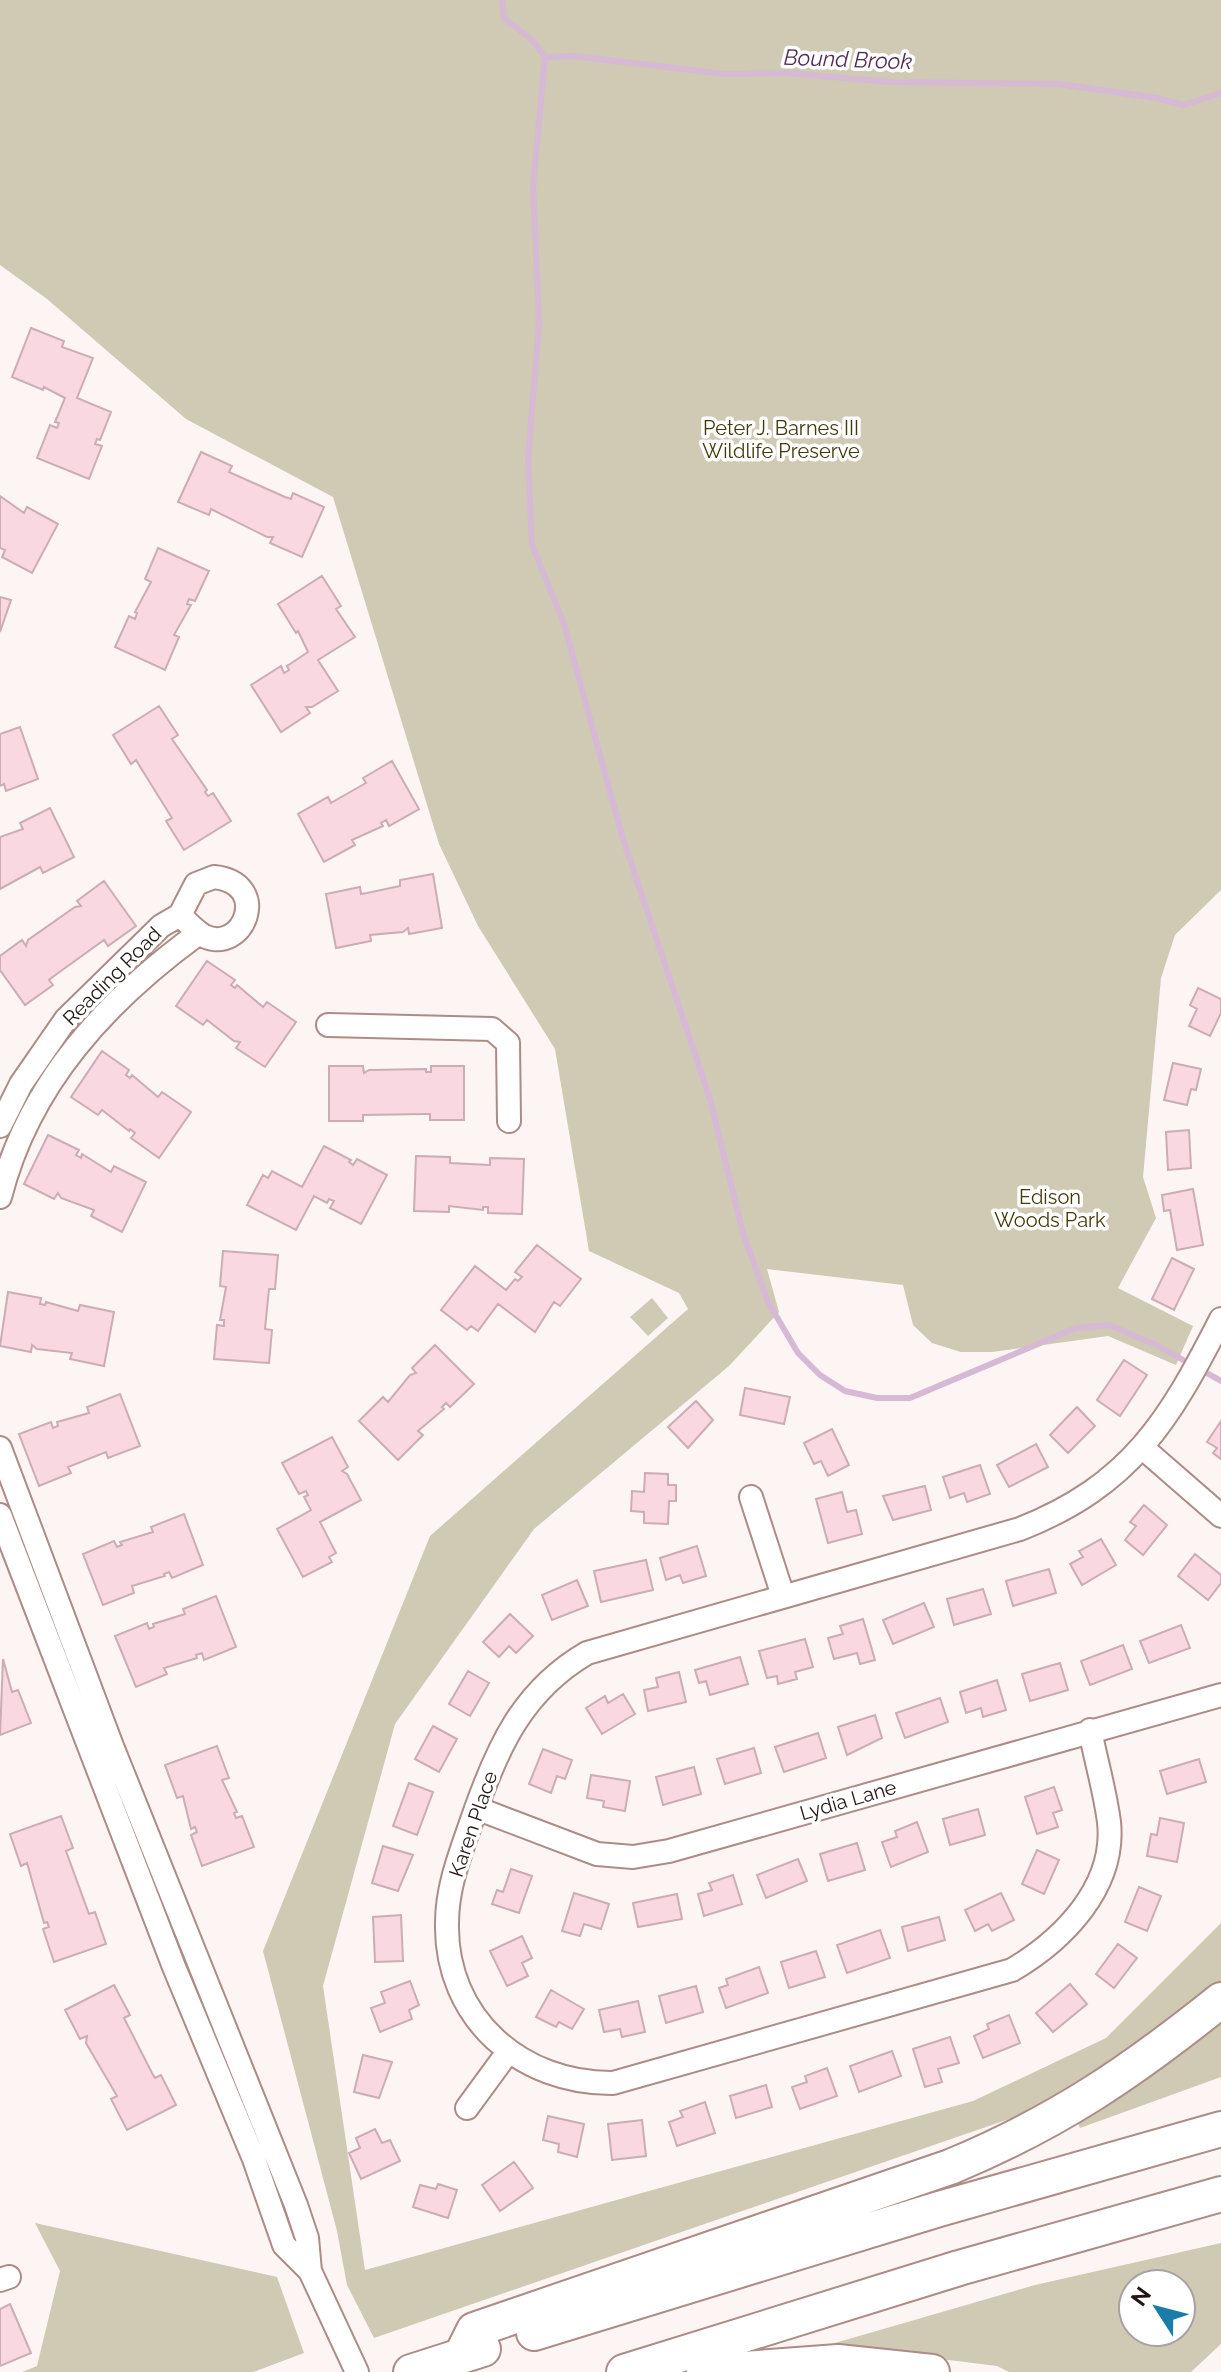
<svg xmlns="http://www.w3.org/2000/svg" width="1221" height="2372" viewBox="0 0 1221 2372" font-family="Raleway,sans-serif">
<rect width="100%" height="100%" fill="#fcf5f3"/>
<path fill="#d0c9b4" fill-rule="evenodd" d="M0 0H1221V890L1175 935 1161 978 1143 1177 1156 1218 1118 1288 1193 1326 1176 1365 1108 1336 992 1352H961L932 1343 913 1325 903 1285 767 1269 779 1312 729 1366 534 1529 395 1724 323 1986 365 2270 973 2101 1106 2038 1221 1923V1984L1074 2089 1015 2117 374 2338 347 2285 337 2231 263 1951 430 1536 688 1309 679 1293 589 1251 555 1049 478 926 439 844 333 497 186 419 47 299 0 265Z
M652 1298 668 1318 648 1336 630 1317Z
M1221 2014V2077L1080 2128 1076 2119Z
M35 2223 277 2277 304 2353 253 2372H22L37 2366 60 2271Z
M1221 2243V2344L1191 2372H1009L997 2366 828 2345 1035 2285ZM1133 2284H1181V2332H1133Z"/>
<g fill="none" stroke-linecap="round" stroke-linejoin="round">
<path stroke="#d6b9d4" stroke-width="6" d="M502 0 504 18 532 40 545 57 574 56 724 74 787 73 890 82 1059 84 1157 98 1183 105 1221 93
M545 57 533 186 539 324 528 459 532 545 564 624 623 839 710 1099 743 1233 768 1302 798 1353 820 1375 845 1391 877 1398H910L1076 1328 1109 1325 1156 1345 1221 1381"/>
</g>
<path fill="#f9d8e1" stroke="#ccacb5" stroke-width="2" d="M31 328 64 341 62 347 93 358 77 398 111 412 100 440 97 439 95 444 102 446 89 479 37 458 50 425 57 428 59 423 55 422 65 398 44 387 43 390 12 377Z
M201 452 232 466 229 472 285 497 291 499 293 493 324 507 302 557 270 543 273 537H267L211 509 209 515 178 502Z
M0 496 24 513 27 507 58 524 32 573 2 557 5 550 0 548Z
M158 548 209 571 195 601 189 599 187 604 191 605 174 635 179 637 165 670 115 647 129 616 135 619 137 613 135 612 151 582 145 579Z
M322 576 341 606 336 609 355 637 318 660 338 691 312 707H306L310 713 281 732 251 685 281 666 284 673 289 670 287 666 308 652 298 631 296 633 278 604Z
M0 597 11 600 0 632Z
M159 706 178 735 172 739 207 790 205 792 208 796 213 793 231 821 184 850 166 821 172 818 139 765 136 760 131 764 113 735Z
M20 727 38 779 6 791 4 784 0 786V734Z
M392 761 419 809 389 826 386 820 381 823 383 826 352 840 355 845 324 862 298 814 328 797 331 803 336 800 366 783 363 778Z
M50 808 74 857 43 873 40 867 0 889V837L23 829 20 823Z
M433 874 442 928 409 934 408 928 403 932 370 935 371 941 336 948 326 894 360 887 361 894 367 893 400 886V880Z
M104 881 136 926 108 946 104 940 54 976 49 980 53 985 25 1005 0 970V956L22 940 26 946 28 940 75 907 81 906 77 901Z
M207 961 235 980 231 985 235 988 237 985 263 1007 267 1002 296 1022 265 1067 236 1048 240 1042 234 1041 207 1020 203 1025 176 1006Z
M1198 988 1221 999V1013L1210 1036 1189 1026 1197 1009 1190 1005Z
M102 1051 129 1070 126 1075 130 1078 132 1075 158 1097 162 1092 191 1112 159 1158 131 1138 135 1133 130 1129 129 1131 102 1110 98 1115 71 1097Z
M1173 1063 1201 1069 1196 1090 1191 1089 1187 1105 1164 1100Z
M329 1066H363L364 1073 369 1070 426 1069V1072H431V1066H464V1120H430V1114H425L363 1115V1121H329Z
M1189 1130 1191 1168 1168 1170 1166 1132Z
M48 1135 79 1150 76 1155 81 1158 82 1154 111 1172 114 1166 146 1182 122 1232 91 1216 94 1210 61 1198 58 1193 54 1199 24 1184Z
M324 1146 351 1160 349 1162 353 1165 357 1159 387 1175 361 1224 330 1208 334 1201 329 1199 327 1203 314 1196 296 1230 247 1205 263 1175 268 1178 272 1171 302 1187Z
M416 1156 450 1157V1163L490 1165V1158L524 1159 522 1214 488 1213V1207H483V1210L449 1206V1212L414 1211Z
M1193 1189 1203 1245 1177 1250 1170 1210 1164 1211 1162 1195Z
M537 1245 581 1279 560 1306 554 1302 535 1332 498 1304 478 1331 471 1326 467 1330 441 1310 475 1266 506 1290 515 1279 518 1281 522 1277 515 1272Z
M223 1251 278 1255 275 1289H269L265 1329 272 1330 269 1363 214 1359 217 1325 224 1326V1320H220L226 1287 220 1286Z
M1172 1258 1194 1269 1174 1310 1152 1299Z
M8 1292 41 1298 40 1304 45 1305 46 1302 78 1311 80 1305 114 1312 104 1366 70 1359 72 1353 37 1349 32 1345 31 1352 0 1346Z
M435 1345 474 1384 450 1407 446 1403 442 1407 444 1409 418 1431 423 1435 398 1460 359 1421 383 1397 388 1402 410 1375 416 1373 412 1368Z
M1124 1360 1147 1375 1120 1416 1097 1400Z
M745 1388 790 1397 784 1424 740 1415Z
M120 1394 140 1446 108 1458 106 1452 68 1467 71 1473 39 1486 19 1434 51 1422 53 1428 58 1426 57 1422 89 1413 87 1407Z
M696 1401 713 1420 688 1448 668 1427Z
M1077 1407 1095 1426 1068 1453 1050 1435Z
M1221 1421V1459L1213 1453 1217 1448 1207 1442Z
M832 1429 849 1465 828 1476 821 1461 814 1464 804 1443Z
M332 1437 348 1467 342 1471 347 1474 361 1500 320 1522 336 1553 329 1557 332 1562 303 1577 277 1529 311 1510 304 1497 308 1495 306 1491 299 1494 282 1463Z
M1036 1444 1048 1467 1009 1487 997 1465Z
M980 1465 990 1494 967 1502 964 1493 950 1498 943 1477Z
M645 1473 668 1474V1485H676V1501H669L668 1524 644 1523V1512L631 1511 632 1491 644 1492Z
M925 1486 931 1510 893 1520 883 1496Z
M842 1492 847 1512 856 1510 862 1534 828 1543 816 1499Z
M1144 1505 1167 1525 1143 1555 1125 1540 1136 1526 1130 1522Z
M184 1514 203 1565 172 1578 169 1572 164 1574 165 1576 132 1586 134 1593 103 1605 83 1554 114 1541 117 1547 122 1545 120 1542 153 1532 151 1527Z
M1101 1539 1116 1565 1082 1585 1070 1564 1083 1557 1079 1551Z
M697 1546 706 1576 683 1583 680 1575 666 1580 660 1558Z
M1195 1554 1221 1575V1583L1208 1600 1178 1576Z
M646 1560 653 1590 601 1602 594 1571Z
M1049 1569 1056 1593 1013 1606 1006 1581Z
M577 1580 588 1606 552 1620 542 1595Z
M983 1589 991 1614 954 1625 947 1599Z
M216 1596 236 1647 204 1660 202 1653 196 1655 197 1658 164 1668 167 1674 136 1687 115 1636 147 1623 149 1629 154 1627 153 1624 185 1614 183 1609Z
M924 1603 934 1627 893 1644 883 1620Z
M510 1614 533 1636 516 1653 509 1646 499 1657 483 1642Z
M863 1619 875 1660 860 1664 857 1653 834 1659 828 1638 843 1634 840 1626Z
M1181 1625 1190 1648 1149 1663 1140 1641Z
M805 1639 813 1667 795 1672 797 1679 778 1684 777 1676 767 1678 759 1651Z
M1123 1645 1132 1669 1090 1685 1081 1661Z
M740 1657 748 1684 710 1695 706 1681 699 1683 695 1670Z
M3 1659 12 1692 18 1690 31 1723 0 1735Z
M1060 1663 1068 1690 1030 1701 1022 1674Z
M468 1671 489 1683 470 1716 449 1704Z
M679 1672 686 1702 648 1711 644 1690 658 1687 656 1678Z
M997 1680 1006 1710 983 1717 981 1708 966 1713 960 1692Z
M623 1694 635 1714 602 1734 586 1708 605 1696 608 1703Z
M940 1698 948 1722 905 1738 896 1713Z
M875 1715 882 1738 847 1755 838 1727Z
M433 1726 457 1739 439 1772 415 1759Z
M818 1733 826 1758 784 1772 775 1747Z
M217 1746 229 1778 222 1780 237 1812 234 1813 236 1818 242 1816 254 1847 202 1866 191 1835 197 1832 195 1827 191 1829 183 1796 177 1798 165 1765Z
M754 1748 761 1773 725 1784 717 1759Z
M543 1749 572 1760 565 1779 557 1776 551 1793 529 1784Z
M1199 1759 1206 1782 1167 1794 1160 1771Z
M694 1767 701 1794 663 1805 656 1777Z
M591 1775 630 1781 625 1811 603 1807 604 1801 587 1798Z
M409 1783 433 1792 417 1835 393 1826Z
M1054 1787 1062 1810 1053 1813 1058 1827 1037 1834 1025 1797Z
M978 1809 985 1835 950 1845 943 1819Z
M61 1816 73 1848 66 1851 89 1914 95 1912 106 1944 54 1962 43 1929 49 1927 47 1922 44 1923 27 1863 21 1866 10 1834Z
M1160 1818 1184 1823 1177 1862 1147 1856 1151 1834 1157 1835Z
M917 1822 928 1852 891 1867 882 1842 897 1837 895 1831Z
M857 1843 865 1870 828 1881 820 1854Z
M383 1846 413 1855 398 1891 372 1883Z
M1037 1850 1059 1860 1044 1894 1022 1884Z
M798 1859 807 1881 766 1898 757 1875Z
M511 1869 532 1876 519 1913 492 1904 497 1890 503 1892Z
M733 1875 742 1904 704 1916 698 1894 712 1890 709 1883Z
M1139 1887 1161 1896 1147 1931 1125 1922Z
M574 1893 609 1904 601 1929 584 1924 580 1936 562 1931Z
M1001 1893 1014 1920 992 1931 988 1924 975 1931 965 1910Z
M677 1894 682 1919 638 1927 633 1903Z
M401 1915 403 1961 375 1962 373 1917Z
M939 1917 945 1940 908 1951 902 1927Z
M880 1930 890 1958 847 1973 837 1945Z
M522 1936 532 1958 522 1963 528 1976 507 1986 490 1951Z
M1118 1944 1137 1958 1114 1988 1096 1974Z
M816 1951 825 1977 789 1988 781 1962Z
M759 1967 768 1993 726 2008 719 1988 728 1985 726 1979Z
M410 1981 419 2005 409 2010 412 2019 380 2032 371 2008 385 2003 381 1992Z
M1070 1984 1087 2004 1053 2032 1036 2013Z
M114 1985 130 2015 124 2018 152 2073 155 2078 161 2075 176 2105 127 2130 111 2099 117 2096 86 2043 87 2036 80 2039 65 2010Z
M696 1986 703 2012 666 2023 659 1996Z
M551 1990 584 2009 572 2029 559 2022 556 2027 536 2017Z
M638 2001 645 2032 622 2037 620 2029 604 2032 599 2010Z
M1009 2015 1020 2043 983 2058 974 2036 989 2029 987 2024Z
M950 2037 959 2063 938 2069 942 2082 925 2087 913 2049Z
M892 2051 901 2076 859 2092 850 2066Z
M363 2055 392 2062 379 2098 354 2092Z
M827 2068 837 2096 800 2109 792 2087 807 2082 805 2076Z
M766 2085 772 2107 736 2118 730 2096Z
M705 2102 715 2133 677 2146 669 2122 683 2117 680 2111Z
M548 2116 584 2124 577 2157 558 2152 559 2144 543 2140Z
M642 2120 646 2156 612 2160 608 2124Z
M375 2129 382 2143 390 2140 400 2161 361 2179 349 2153 360 2148 356 2138Z
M514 2162 533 2188 500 2211 482 2185Z
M438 2184 457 2190 448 2218 413 2207 420 2185 436 2189Z
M10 2304 31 2353 0 2366V2309Z"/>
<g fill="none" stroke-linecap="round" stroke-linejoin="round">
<g stroke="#ac8c86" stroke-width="26">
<path id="minor" d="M214 877C272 883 244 955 204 936 195 931 187 922 180 915L196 884Z
M328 1025 492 1029 508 1043 509 1121
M0 1126 21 1084 66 1019 161 926 180 915
M0 1197C29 1083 107 1000 199 933
M0 1448 112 1746 296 2205 307 2238 310 2271 357 2372
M1144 1449 1221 1516
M751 1497 783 1596
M0 1515 174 1967 254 2159 284 2245 310 2271
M1090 1730C1096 1761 1105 1791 1109 1822 1116 1887 1063 1940 1012 1970L613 2083C521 2084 445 2018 447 1923 447 1886 461 1852 473 1817 497 1748 522 1691 587 1653L1020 1529C1131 1485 1169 1421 1221 1319
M476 1808 597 1854 633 1857 669 1851 1221 1695
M467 2108 508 2052
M0 2280 9 2277"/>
</g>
<g stroke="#ac8c86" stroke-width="38">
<path id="highway" d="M534 2333 939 2209 1221 2129
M461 2356 474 2330 950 2167C1058 2122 1130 2073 1221 2000
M411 2372 483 2349
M624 2372 959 2268 1221 2194
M704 2372 838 2362 932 2372"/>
</g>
<use href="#minor" stroke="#fff" stroke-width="22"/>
<use href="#highway" stroke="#fff" stroke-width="34"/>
</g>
<g text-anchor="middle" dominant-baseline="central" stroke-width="7" stroke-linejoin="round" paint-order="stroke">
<g font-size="20" fill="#43380a" stroke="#fff">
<text x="781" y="428">Peter J. Barnes III<tspan x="781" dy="23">Wildlife Preserve</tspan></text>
<text x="1050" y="1197">Edison<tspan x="1050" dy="23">Woods Park</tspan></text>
</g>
<g font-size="20" fill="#221614" stroke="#fff">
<text transform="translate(112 976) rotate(-45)">Reading Road</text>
<text transform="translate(848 1800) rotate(-16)">Lydia Lane</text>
<text transform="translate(473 1824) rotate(-71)">Karen Place</text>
</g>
<g font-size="22" font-style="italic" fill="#522c51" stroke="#fff">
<text transform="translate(848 59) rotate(2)">Bound Brook</text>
</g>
</g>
<g transform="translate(1157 2308) rotate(306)"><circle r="38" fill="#ffffff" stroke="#a7a2a1" stroke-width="2"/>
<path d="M0-6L14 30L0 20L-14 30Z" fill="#1a7da9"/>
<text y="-12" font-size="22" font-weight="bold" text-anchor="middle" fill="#221614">N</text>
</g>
</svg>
